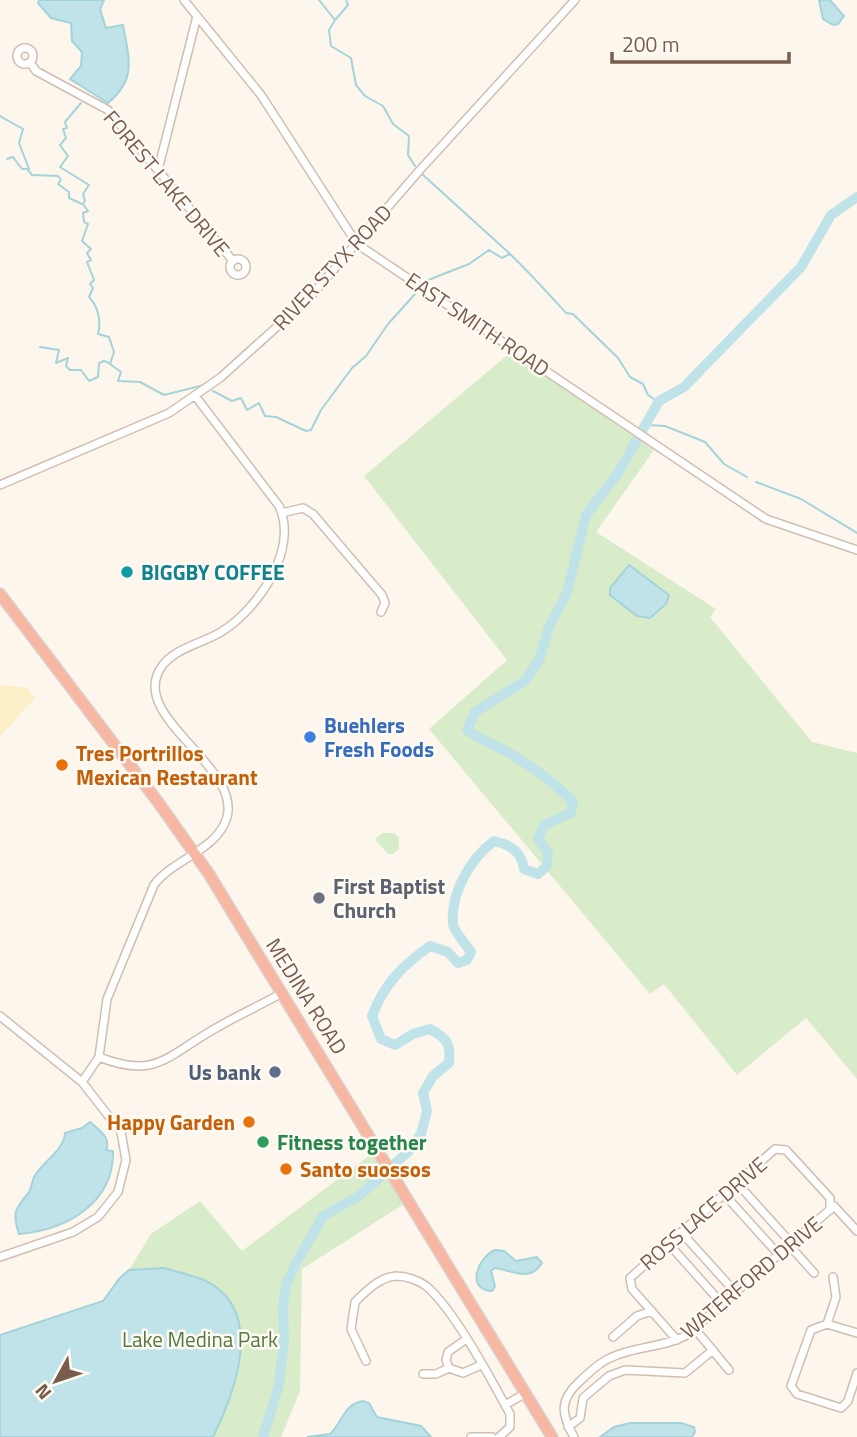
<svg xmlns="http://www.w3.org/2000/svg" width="857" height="1437" viewBox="0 0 857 1437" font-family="'Titillium Web',sans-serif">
<rect width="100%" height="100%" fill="#fdf6ec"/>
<path fill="#d8ecc9" d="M511 352 654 450 596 532 716 609 710 617 812 742 857 753V1079L806 1018 737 1075 664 984 650 994 429 729 507 660 364 476Z
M382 833H394L399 837V849L393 854H388L375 839Z
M378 1149 410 1200 302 1269 300 1391 281 1437H0V1335L104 1301 117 1279 129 1270 151 1234 200 1201 242 1251Z"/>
<path fill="#fcefc7" d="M0 685 27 688 35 698 0 736Z"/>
<path fill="#bfe3e8" stroke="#a5d3da" stroke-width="2" d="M39 0H104L100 9 106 28 123 25C129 59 137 79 108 103L70 79 81 66 82 52 72 41 71 23 51 18 38 3Z
M819 0H830L844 16 838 24 833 25 823 19Z
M629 565 669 595 666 604 650 618 637 616 610 595V588Z
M90 1122C97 1129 112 1137 106 1150L113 1151C114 1203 67 1230 19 1234 12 1213 15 1209 29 1192 32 1187 32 1182 34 1177 42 1162 64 1151 65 1133L82 1128Z
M495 1250 504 1251 516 1261 537 1257 542 1263C529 1284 510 1269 494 1268L491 1271 495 1286 492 1291C465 1290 478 1257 495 1250Z
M164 1268C177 1272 193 1275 206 1281 266 1311 235 1392 213 1437H0V1335L103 1301 120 1278 129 1270Z
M363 1401 369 1403 377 1417 421 1426 431 1437H307L330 1434C342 1424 343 1404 363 1401Z
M630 1423H681L694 1427 695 1432 692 1437H600L614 1427Z"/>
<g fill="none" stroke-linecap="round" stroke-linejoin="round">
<path stroke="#a5d3da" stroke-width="2" d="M319 0 335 20 329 30 331 46 351 58 356 85 365 96 383 106 393 124 409 136 408 155 415 166
M336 19 348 5 346 0
M81 103 65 122 67 128 63 129 66 138 60 145 68 156 60 167 89 185 83 194 85 201 83 204 88 211 83 213 84 222 88 224 82 241 91 249 87 253 91 260 87 262 94 280 90 284 93 288 89 297C99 307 101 322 98 334L109 337 114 352 110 364 121 372 118 381 140 382 164 395 204 385
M0 116 23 129 19 143 29 169
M7 159 13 157 22 169H27L32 175 58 176 61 180 58 184 69 192V198L82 204
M422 174 509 253
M428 280 469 264 489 250 502 258 510 254C529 272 547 292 566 313L573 314 618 358 630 377 643 384 648 395 658 402
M40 347 59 350 56 363 68 358 66 366 70 370H81L89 381 98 377 99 363 104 361 109 363
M213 391 232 401 241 398 247 410 259 403 265 416 276 417 306 431 311 430 321 410 352 368 366 356 388 324 415 294
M646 425 665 426 705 442 724 464 747 477
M756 482 801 499 857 533"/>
<path stroke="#bfe3e8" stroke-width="10" d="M263 1437 279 1385 284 1340 283 1306 286 1285 296 1263 323 1216 359 1196 409 1151 421 1134 427 1111 423 1093 433 1076 449 1063C451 1044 447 1038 430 1029L413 1034 395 1045 381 1039 372 1016C384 984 403 965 430 946L448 952 458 963 467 960 471 952C466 944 454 932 453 924 450 893 471 858 494 841 511 845 521 851 524 869L538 874 547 866 548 852 538 839 544 825 571 813 573 802C555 783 534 768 511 754 496 745 482 741 467 730L475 712 525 681 539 660 549 627 567 593 586 515 618 473 659 401 684 387 801 267 831 215 857 197"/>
<g stroke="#d1beb0" stroke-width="10">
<path id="minor" d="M184 0 261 95 357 244 766 519 857 550
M17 56a8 8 0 1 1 16 0a8 8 0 1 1-16 0Z
M30 62 36 71 108 110 233 261
M158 170 197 16
M230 267a8 8 0 1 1 16 0a8 8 0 1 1-16 0Z
M0 485 169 413 220 378 310 297 419 171 575 0
M282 513 303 508 313 514 382 595 385 603 381 612
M0 1016 82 1082 121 1132 126 1160 118 1192 98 1217 73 1232 0 1257
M99 1057C155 1079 166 1057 211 1031 234 1017 259 1006 282 993
M82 1082 99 1057 107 999 154 885C173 859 218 850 227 817 241 765 126 716 162 666 175 648 203 643 221 632 258 609 299 550 279 506L196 397
M737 1183 792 1244
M724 1194 779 1255
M681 1232 736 1293
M668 1243 723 1305
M790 1246 814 1273
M827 1324 836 1297 833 1277
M695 1329 729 1370
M857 1333 827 1324 811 1330 791 1386 797 1394 841 1408 848 1401 857 1373
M613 1337 637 1316 652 1311
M465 1340 448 1352 446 1360 449 1368 463 1373 481 1365
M677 1340 632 1289 630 1278 775 1149 786 1150 830 1198V1210
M366 1361 351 1329 355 1302C366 1291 380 1277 396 1276 406 1276 418 1280 426 1286 454 1309 492 1381 510 1414V1427L499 1437
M423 1374H436L449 1368
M505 1405 526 1393
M568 1427 580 1418 583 1398 609 1376 625 1370 685 1373 713 1350
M471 1437H492
M574 1437C561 1414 559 1400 580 1381 589 1373 598 1363 610 1358 634 1346 663 1348 687 1335L834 1206 857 1231"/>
</g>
<g stroke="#dad1cd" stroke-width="13">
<path id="highway" d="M0 594 158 802 209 874 552 1437"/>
</g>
<use href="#minor" stroke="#fff" stroke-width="7"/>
<use href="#highway" stroke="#f7b7a3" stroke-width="10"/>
</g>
<circle fill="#0f9aa8" stroke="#fffaf3" stroke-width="2.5" cx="127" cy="572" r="7"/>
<circle fill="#3f7fe0" stroke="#fffaf3" stroke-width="2.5" cx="310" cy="737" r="7"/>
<g fill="#e8710a" stroke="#fffaf3" stroke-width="2.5">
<circle cx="62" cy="765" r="7"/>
<circle cx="249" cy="1122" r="7"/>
<circle cx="286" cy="1169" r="7"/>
</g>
<circle fill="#6b7280" stroke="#fffaf3" stroke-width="2.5" cx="319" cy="898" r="7"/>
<circle fill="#5c6f8a" stroke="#fffaf3" stroke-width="2.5" cx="275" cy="1072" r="7"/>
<circle fill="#2e9e5b" stroke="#fffaf3" stroke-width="2.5" cx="263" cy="1142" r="7"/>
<g text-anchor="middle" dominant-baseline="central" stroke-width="5" stroke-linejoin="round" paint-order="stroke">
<g font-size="21" fill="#7a5c4d" stroke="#fffaf3">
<text transform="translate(167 183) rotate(50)">FOREST LAKE DRIVE</text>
<text transform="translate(332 267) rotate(-47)">RIVER STYX ROAD</text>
<text transform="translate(478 324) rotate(34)">EAST SMITH ROAD</text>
<text transform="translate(307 996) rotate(58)">MEDINA ROAD</text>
<text transform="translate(703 1213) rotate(-41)">ROSS LACE DRIVE</text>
<text transform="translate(751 1277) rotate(-40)">WATERFORD DRIVE</text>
</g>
<g font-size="21" font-weight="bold" fill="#0d838f" stroke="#fffaf3" text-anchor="start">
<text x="141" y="572">BIGGBY COFFEE</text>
</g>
<g font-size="21" font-weight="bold" fill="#366cbe" stroke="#fffaf3" text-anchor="start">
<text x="324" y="725">Buehlers<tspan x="324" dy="24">Fresh Foods</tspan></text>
</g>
<g font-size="21" font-weight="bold" fill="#c56008" stroke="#fffaf3" text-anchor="start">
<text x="76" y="753">Tres Portrillos<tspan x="76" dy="24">Mexican Restaurant</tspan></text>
<text x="235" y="1122" text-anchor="end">Happy Garden</text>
<text x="300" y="1169">Santo suossos</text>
</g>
<g font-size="21" font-weight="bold" fill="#5b616d" stroke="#fffaf3" text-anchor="start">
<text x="333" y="886">First Baptist<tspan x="333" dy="24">Church</tspan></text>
</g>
<g font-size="21" font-weight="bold" fill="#4e5e75" stroke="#fffaf3" text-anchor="end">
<text x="261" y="1072">Us bank</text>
</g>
<g font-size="21" font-weight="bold" fill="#27864d" stroke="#fffaf3" text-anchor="start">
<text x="277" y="1142">Fitness together</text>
</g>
<g font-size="21" fill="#537a41" stroke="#fffaf3">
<text x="200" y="1339">Lake Medina Park</text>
</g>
</g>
<g transform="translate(56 1381) rotate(230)" stroke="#fffaf3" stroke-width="5" paint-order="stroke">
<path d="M0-5L12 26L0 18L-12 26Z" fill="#7a5c4d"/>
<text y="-10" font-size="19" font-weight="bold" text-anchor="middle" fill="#7a5c4d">N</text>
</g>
<path d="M612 52v10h177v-10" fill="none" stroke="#7a5c4d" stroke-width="3.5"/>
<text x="622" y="52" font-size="21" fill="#7a5c4d" stroke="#fffaf3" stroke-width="5" paint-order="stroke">200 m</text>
</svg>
